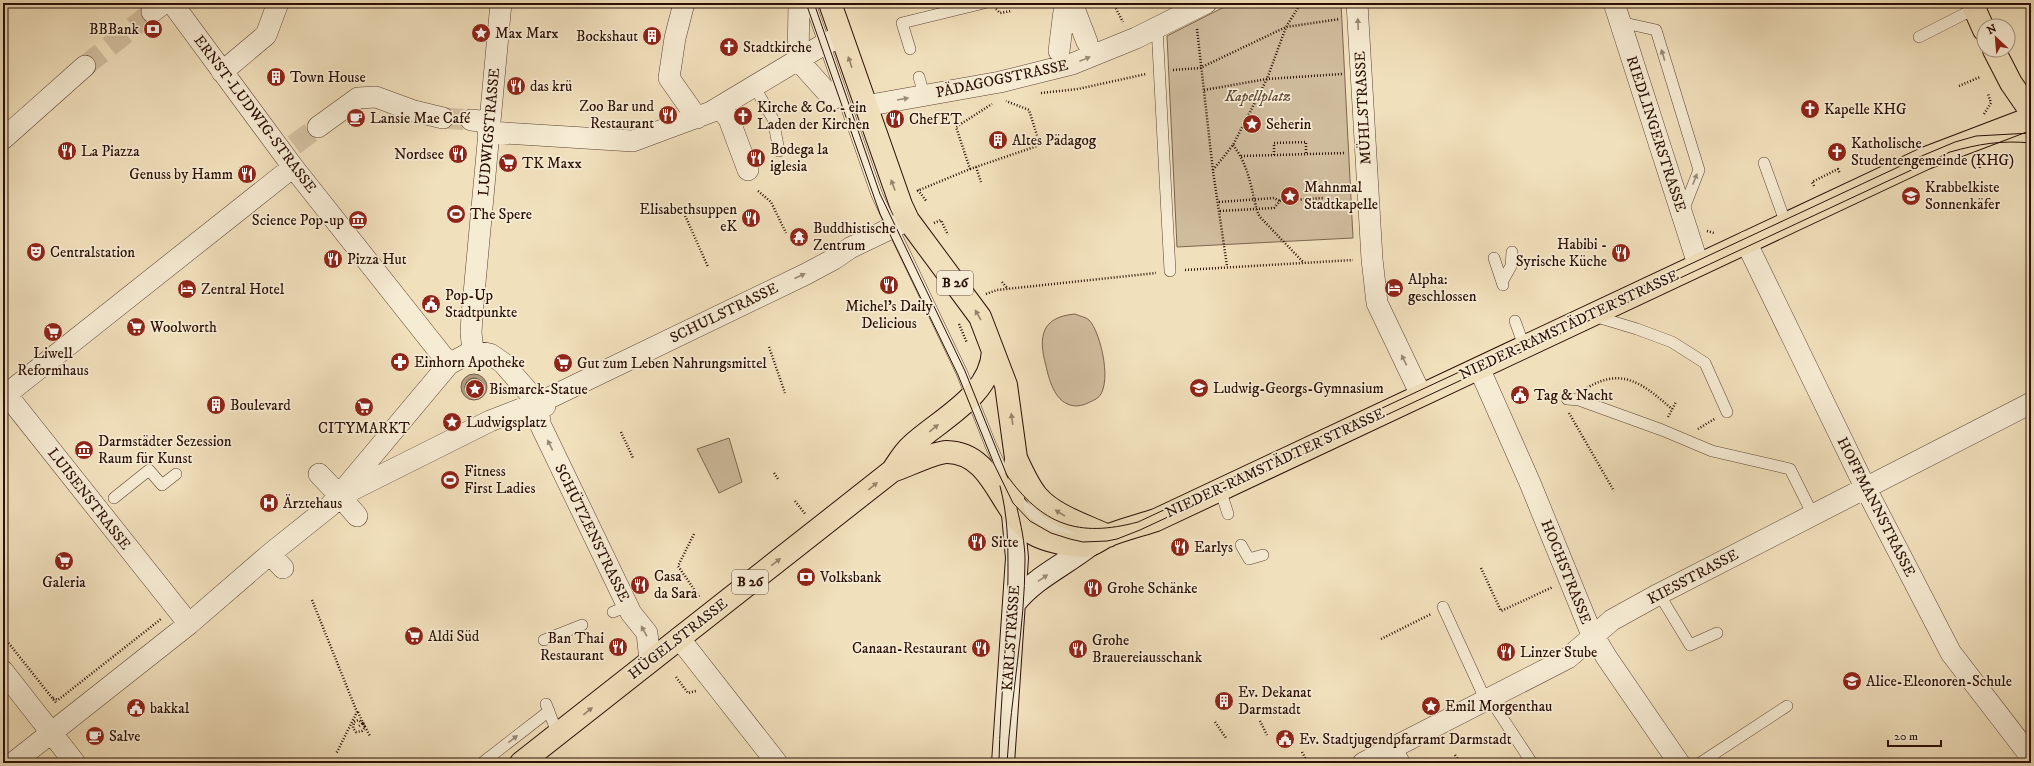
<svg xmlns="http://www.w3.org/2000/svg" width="2034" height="766" viewBox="0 0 2034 766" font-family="'IM FELL DW Pica',serif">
<rect width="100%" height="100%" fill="#f1e0bc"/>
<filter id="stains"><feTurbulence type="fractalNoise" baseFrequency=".005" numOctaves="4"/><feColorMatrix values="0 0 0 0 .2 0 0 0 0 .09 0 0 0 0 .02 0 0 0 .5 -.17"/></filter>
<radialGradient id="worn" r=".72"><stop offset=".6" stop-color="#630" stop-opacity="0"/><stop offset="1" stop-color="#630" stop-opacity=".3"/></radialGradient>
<path fill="#cfbc9d" stroke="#7c6550" d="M1232 3H1341L1353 238 1177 247 1167 36Z
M1075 314C1079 316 1086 317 1089 320 1101 332 1114 389 1096 399 1088 403 1080 408 1070 405 1054 400 1049 379 1046 366 1038 337 1041 317 1075 314Z
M729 438 742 482 719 493 697 449Z"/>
<path fill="#ad997d" stroke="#79614d" d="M461 387a13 13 0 1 1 26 0a13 13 0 1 1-26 0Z"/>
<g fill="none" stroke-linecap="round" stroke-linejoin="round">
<path stroke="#6c5440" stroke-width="1" d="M465 387a9 9 0 1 1 18 0a9 9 0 1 1-18 0Z"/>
<path stroke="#d3c0a0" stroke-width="21" stroke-dasharray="21 10" stroke-linecap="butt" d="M85 66 152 12
M443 118 471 120
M294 145 318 127"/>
<g stroke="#5c4232" stroke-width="12">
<path id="lane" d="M810 3 877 195 962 373 991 446 1013 494 1022 505 1042 522 1075 534 1091 535
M1620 22 1656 30 1699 170 1683 211
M1157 27 1170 271
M1919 37 1974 9
M910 49 902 23 984 3
M919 77 924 95
M754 86 773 119 779 151
M1764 163 1786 224
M1494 258 1503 285
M1502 282 1511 266 1512 252
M1594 316 1637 329 1672 342 1705 363 1727 412
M1515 321 1524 346
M1567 399 1579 400 1662 430 1712 451 1790 469 1813 515
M1220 489 1228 514
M114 498 149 470 162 485 176 474
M1241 545 1249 559 1263 555
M1659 594 1690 645 1717 633
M1443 607 1486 701
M613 612 628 606
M544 640 582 625
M1490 699 1532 763
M546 704 558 735
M1396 746 1405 763
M482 763 549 711
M1700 763 1787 706"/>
</g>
<g stroke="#5c4232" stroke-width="22">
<path id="street" d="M172 3 293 167 449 364
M684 3 675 38 669 78 697 118
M799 3 798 60 833 99
M1072 3 1087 42
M1357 3 1372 259 1377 303 1421 395
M1614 3 1698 264
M152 12 164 3
M1059 51 1065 3
M222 72 266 35 278 3
M865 106 1000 82 1072 64 1136 38 1206 3
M719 107 729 119 748 170
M471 120 489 122
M318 127 358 98 376 97 414 111 443 118
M488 132 633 141 711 112 821 46 841 36
M3 139 85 66
M1746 242 1865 487 1951 653 2031 757
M473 351 471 333 472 315 501 3
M1479 368 1530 483 1590 630 1607 658 1679 763
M3 390 189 624
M3 397 293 167
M538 403 540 424 631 613 647 633 650 661
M319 474 340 496 357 516
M348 492 490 421 547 399 806 274 834 259 850 248 908 220
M270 554 283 568
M679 638 777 763
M3 671 75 763
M13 763 189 624 270 554 330 506 449 364 473 351 490 354 503 363 538 403 545 406
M1363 763 1568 658 1612 620 1659 594 2031 403"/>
</g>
<g stroke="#2a0e04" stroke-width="24">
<path id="secondary" d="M1014 604C1034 578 1065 565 1090 545
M1003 763 1017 558 1013 514"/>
</g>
<g stroke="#2a0e04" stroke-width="24">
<path id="primary" d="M830 3 901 205 908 220 980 317 1006 385 1016 458 1013 494V514
M1972 3 1984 30
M1994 50 2011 83 2031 112
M1016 458C1022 471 1028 485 1037 496 1054 516 1085 525 1108 536
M892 471C905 467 935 452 947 452 994 453 999 510 1032 533 1040 538 1051 541 1060 543 1070 545 1081 547 1090 545 1096 543 1101 539 1107 536 1121 530 1141 525 1156 520L1926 158 2031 118
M521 763 892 471C898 463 903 453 911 446 940 419 991 396 993 351"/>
</g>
<path stroke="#2a0e04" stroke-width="2.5" stroke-dasharray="1 2" stroke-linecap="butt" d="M1113 3 1123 22
M996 9 1000 13 1011 11
M1197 29 1213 171 1227 266
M1173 70 1200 68 1286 27 1340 19
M1959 86 1980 77
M1204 90 1267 79 1342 74
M1041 93 1078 89 1146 74
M1984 114 1991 103 1988 94
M1233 145C1245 160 1250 180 1254 198 1256 206 1256 210 1260 217L1304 263
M1274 155V143L1306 142V154
M1241 156 1346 153
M1979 161 1980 169
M976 167 981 182
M970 169 1040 145 1029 110 1006 101
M1213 170 1233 145 1267 79 1286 27 1301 3
M1814 186 1812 182 1838 169 1840 174
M918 190 927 202
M758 191 771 202 786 233
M917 191 970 169 956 127 992 104
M1219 202 1274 198 1280 201
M1220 211 1274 208 1280 201 1324 198
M684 213 708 267
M934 223 941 220 948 235
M1707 231 1714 233
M1185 270 1353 260
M1002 282 1008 289
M986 294 997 290 1156 273
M959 324 967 343
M769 347 785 393
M1587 388C1623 366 1644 385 1672 409
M1569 413 1614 491
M1668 417 1676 402
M1698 429 1716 418
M621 432 633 458
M774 473 778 479
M795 501 806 515
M694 534 678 566 700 598
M1481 568 1501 611 1553 587
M312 600 357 712 336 754
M3 636 57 704
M1381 639 1431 614
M676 677 688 693 696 691
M53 698 58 700 161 619
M358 712 365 727 362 731 356 732 353 728 354 722 358 720 363 723
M1260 721 1267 735
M1215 722 1226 738
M359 726 363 723 370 736
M1302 752 1308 763
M1455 755 1460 763"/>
<use href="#lane" stroke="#f6ebd3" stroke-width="11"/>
<use href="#street" stroke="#f6ebd3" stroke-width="21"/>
<use href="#secondary" stroke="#f6ebd3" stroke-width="22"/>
<use href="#primary" stroke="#f1e0bc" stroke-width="22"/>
<path stroke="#2a0e04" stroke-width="1" d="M806 3 880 214 958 375 994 464 1013 503 1030 521 1051 533 1070 539 1083 542 1107 541 1117 539 1140 530 1950 152C1979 144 2001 140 2031 143
M814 3 880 194 965 371 1008 478
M1006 474C1042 525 1078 538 1138 522L1924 155 1955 142 1976 136 2031 133
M999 763C1000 700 1008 637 1008 574 1008 544 1008 516 1000 486
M1007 763C1011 695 1025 628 1025 560 1025 543 1021 525 1017 508"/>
</g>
<defs><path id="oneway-solid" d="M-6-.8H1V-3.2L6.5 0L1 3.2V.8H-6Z"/></defs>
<g fill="#9a8876">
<use href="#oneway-solid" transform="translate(1358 24) rotate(-92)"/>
<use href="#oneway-solid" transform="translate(1663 55) rotate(-107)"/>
<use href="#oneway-solid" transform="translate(1085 59) rotate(-22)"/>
<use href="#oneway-solid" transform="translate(903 99) rotate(-10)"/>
<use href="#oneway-solid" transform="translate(1695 179) rotate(-69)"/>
<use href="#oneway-solid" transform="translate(800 276) rotate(-25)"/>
<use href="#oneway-solid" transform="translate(1404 360) rotate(-116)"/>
<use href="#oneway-solid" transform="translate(550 445) rotate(-116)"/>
<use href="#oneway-solid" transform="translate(1043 578) rotate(-34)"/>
<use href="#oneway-solid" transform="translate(644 631) rotate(-119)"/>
<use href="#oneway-solid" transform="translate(513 739) rotate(-38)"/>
</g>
<g fill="#978269">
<use href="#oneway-solid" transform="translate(850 62) rotate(-109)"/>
<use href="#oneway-solid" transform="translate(893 185) rotate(-110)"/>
<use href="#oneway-solid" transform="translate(978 315) rotate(-120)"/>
<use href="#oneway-solid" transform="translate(1012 419) rotate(-98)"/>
<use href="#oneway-solid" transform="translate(934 428) rotate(-39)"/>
<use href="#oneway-solid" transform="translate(873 486) rotate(-39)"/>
<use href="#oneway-solid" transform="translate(1060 513) rotate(-148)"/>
<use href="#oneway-solid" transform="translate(776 562) rotate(-38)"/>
<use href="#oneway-solid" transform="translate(588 711) rotate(-39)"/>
</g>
<defs>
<g id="bank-disc" transform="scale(1)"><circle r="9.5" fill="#8f2418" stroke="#f6ebd3"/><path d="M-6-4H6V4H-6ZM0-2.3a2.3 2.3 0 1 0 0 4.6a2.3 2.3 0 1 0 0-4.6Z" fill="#fff"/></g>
<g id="sight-disc" transform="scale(1)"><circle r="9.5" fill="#8f2418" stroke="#f6ebd3"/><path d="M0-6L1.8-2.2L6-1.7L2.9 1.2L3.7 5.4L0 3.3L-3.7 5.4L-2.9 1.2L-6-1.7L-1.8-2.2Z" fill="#fff"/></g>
<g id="building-disc" transform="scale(1)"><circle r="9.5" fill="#8f2418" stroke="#f6ebd3"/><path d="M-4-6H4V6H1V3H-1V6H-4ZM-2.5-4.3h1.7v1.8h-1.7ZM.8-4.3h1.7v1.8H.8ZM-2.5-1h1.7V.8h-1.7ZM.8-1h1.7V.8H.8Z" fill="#fff"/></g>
<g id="church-disc" transform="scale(1)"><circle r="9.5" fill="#8f2418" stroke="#f6ebd3"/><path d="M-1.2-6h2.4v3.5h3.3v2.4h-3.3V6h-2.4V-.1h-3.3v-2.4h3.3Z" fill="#fff"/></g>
<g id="restaurant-disc" transform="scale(1)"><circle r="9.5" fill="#8f2418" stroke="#f6ebd3"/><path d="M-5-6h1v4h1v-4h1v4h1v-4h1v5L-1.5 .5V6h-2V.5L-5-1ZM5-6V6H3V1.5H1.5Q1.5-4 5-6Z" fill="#fff"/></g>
<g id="cafe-disc" transform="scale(1)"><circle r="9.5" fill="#8f2418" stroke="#f6ebd3"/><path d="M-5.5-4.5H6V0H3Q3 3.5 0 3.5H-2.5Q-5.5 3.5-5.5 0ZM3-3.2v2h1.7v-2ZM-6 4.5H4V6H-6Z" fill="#fff"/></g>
<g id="supermarket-disc" transform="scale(1)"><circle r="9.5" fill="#8f2418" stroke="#f6ebd3"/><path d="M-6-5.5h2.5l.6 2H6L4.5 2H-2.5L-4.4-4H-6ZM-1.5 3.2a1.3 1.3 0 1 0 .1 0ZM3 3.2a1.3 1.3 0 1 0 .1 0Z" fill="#fff"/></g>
<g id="school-disc" transform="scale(1)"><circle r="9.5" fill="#8f2418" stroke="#f6ebd3"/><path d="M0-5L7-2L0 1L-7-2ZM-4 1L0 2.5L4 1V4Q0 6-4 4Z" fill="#fff"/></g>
<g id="stadium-disc" transform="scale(1)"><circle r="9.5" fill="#8f2418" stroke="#f6ebd3"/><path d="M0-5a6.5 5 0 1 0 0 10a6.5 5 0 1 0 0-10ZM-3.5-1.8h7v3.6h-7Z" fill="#fff"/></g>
<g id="museum-disc" transform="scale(1)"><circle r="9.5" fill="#8f2418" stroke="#f6ebd3"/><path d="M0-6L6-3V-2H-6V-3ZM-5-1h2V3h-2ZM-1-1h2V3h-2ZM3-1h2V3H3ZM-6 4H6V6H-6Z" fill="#fff"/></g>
<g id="temple-disc" transform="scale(1)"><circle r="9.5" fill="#8f2418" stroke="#f6ebd3"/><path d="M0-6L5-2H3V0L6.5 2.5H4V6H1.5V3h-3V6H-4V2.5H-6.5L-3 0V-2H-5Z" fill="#fff"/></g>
<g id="theatre-disc" transform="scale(1)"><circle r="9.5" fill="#8f2418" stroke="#f6ebd3"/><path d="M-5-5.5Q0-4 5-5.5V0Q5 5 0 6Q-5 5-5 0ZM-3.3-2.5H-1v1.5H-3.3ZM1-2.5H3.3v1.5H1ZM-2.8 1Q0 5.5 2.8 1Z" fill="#fff"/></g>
<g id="hotel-disc" transform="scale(1)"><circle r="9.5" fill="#8f2418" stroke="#f6ebd3"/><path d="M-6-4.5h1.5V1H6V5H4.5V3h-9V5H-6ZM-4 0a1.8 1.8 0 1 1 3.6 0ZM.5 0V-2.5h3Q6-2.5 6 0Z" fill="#fff"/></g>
<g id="civic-disc" transform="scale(1)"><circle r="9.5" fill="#8f2418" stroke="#f6ebd3"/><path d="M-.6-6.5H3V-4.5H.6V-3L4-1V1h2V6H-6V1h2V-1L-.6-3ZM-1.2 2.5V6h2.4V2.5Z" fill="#fff"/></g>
<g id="pharmacy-disc" transform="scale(1)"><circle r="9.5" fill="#8f2418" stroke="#f6ebd3"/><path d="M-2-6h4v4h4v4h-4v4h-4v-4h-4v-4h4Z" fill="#fff"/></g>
<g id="hospital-disc" transform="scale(1)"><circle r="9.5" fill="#8f2418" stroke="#f6ebd3"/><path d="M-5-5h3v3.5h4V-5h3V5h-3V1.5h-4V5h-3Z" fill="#fff"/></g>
</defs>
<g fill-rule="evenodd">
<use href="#bank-disc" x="153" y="29"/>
<use href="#sight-disc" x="481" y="33"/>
<use href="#building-disc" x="652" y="36"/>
<use href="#church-disc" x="729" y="47"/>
<use href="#building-disc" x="276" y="77"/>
<use href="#restaurant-disc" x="516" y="86"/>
<use href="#church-disc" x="1810" y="109"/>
<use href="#restaurant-disc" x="668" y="115"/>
<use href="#church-disc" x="743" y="116"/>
<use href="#cafe-disc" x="356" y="118"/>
<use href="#restaurant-disc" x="895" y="119"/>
<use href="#sight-disc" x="1252" y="124"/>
<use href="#building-disc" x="998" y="140"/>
<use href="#restaurant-disc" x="67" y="151"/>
<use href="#church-disc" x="1837" y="152"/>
<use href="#restaurant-disc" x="458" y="154"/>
<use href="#restaurant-disc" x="756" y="158"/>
<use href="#supermarket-disc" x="508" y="163"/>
<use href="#restaurant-disc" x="247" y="174"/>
<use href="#sight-disc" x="1290" y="196"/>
<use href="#school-disc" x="1911" y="196"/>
<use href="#stadium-disc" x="456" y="214"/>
<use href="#restaurant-disc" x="751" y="218"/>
<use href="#museum-disc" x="358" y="220"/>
<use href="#temple-disc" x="799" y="237"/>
<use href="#theatre-disc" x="36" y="252"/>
<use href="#restaurant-disc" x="1621" y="253"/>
<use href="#restaurant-disc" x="333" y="259"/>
<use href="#restaurant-disc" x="889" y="285"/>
<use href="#hotel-disc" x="1394" y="288"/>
<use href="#hotel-disc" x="187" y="289"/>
<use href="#civic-disc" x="431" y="304"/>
<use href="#supermarket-disc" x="136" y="327"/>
<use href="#supermarket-disc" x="53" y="332"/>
<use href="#pharmacy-disc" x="400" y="362"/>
<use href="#supermarket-disc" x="563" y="363"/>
<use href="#school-disc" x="1199" y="388"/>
<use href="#sight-disc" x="475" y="389"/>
<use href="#civic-disc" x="1520" y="395"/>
<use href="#building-disc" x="216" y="405"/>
<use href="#supermarket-disc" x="364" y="407"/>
<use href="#sight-disc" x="452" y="422"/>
<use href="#museum-disc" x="84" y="450"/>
<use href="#stadium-disc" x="450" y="480"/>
<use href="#hospital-disc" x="269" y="503"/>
<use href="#restaurant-disc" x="977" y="542"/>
<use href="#restaurant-disc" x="1180" y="547"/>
<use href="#supermarket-disc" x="64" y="561"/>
<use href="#bank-disc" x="806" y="577"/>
<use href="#restaurant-disc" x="640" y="585"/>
<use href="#restaurant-disc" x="1093" y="588"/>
<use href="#supermarket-disc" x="414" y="636"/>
<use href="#restaurant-disc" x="618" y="647"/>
<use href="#restaurant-disc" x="981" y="648"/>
<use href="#restaurant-disc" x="1078" y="649"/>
<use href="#restaurant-disc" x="1506" y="652"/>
<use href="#school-disc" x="1852" y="681"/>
<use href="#building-disc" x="1224" y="701"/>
<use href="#sight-disc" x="1431" y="706"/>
<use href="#civic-disc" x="136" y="708"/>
<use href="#cafe-disc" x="95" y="736"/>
<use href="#civic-disc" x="1285" y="739"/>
</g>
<g text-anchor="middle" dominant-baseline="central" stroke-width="3.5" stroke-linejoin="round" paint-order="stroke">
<g fill="#f6ebd3" stroke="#675042" stroke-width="1">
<rect x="937" y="271" width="36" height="24" rx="3"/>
<rect x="732" y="570" width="36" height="24" rx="3"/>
</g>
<g font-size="14" font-weight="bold" fill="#2a0e04">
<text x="955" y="283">B 26</text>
<text x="750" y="582">B 26</text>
</g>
<g font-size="15" fill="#2a0e04" stroke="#f6ebd3" text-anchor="start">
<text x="139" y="29" text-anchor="end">BBBank</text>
<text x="495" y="33">Max Marx</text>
<text x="638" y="36" text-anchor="end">Bockshaut</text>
<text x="743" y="47">Stadtkirche</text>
<text x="290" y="77">Town House</text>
<text x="530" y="86">das krü</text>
<text x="654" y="106" text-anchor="end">Zoo Bar und<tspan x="654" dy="17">Restaurant</tspan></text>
<text x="757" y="107">Kirche &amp; Co. - ein<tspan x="757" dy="17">Laden der Kirchen</tspan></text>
<text x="1824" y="109">Kapelle KHG</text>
<text x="370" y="118">Lansie Mae Café</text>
<text x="909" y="119">ChefET</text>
<text x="1266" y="124">Seherin</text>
<text x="1012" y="140">Altes Pädagog</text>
<text x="1851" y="143">Katholische<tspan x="1851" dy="17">Studentengemeinde (KHG)</tspan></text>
<text x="770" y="149">Bodega la<tspan x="770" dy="17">iglesia</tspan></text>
<text x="81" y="151">La Piazza</text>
<text x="444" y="154" text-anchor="end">Nordsee</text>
<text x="522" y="163">TK Maxx</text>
<text x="233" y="174" text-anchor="end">Genuss by Hamm</text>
<text x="1304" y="187">Mahnmal<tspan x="1304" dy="17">Stadtkapelle</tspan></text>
<text x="1925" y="187">Krabbelkiste<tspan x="1925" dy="17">Sonnenkäfer</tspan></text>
<text x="737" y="209" text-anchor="end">Elisabethsuppen<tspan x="737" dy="17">eK</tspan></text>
<text x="470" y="214">The Spere</text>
<text x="344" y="220" text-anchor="end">Science Pop-up</text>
<text x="813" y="228">Buddhistische<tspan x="813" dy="17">Zentrum</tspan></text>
<text x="1607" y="244" text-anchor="end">Habibi -<tspan x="1607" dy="17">Syrische Küche</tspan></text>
<text x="50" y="252">Centralstation</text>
<text x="347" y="259">Pizza Hut</text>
<text x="1408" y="279">Alpha:<tspan x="1408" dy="17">geschlossen</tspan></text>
<text x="201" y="289">Zentral Hotel</text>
<text x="445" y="295">Pop-Up<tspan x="445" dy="17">Stadtpunkte</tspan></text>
<text x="889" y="306" text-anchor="middle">Michel's Daily<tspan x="889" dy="17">Delicious</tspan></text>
<text x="150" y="327">Woolworth</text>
<text x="53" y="353" text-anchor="middle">Liwell<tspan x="53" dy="17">Reformhaus</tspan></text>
<text x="414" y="362">Einhorn Apotheke</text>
<text x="577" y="363">Gut zum Leben Nahrungsmittel</text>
<text x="1213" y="388">Ludwig-Georgs-Gymnasium</text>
<text x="489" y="389">Bismarck-Statue</text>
<text x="1534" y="395">Tag &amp; Nacht</text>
<text x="230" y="405">Boulevard</text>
<text x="466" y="422">Ludwigsplatz</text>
<text x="364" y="428" text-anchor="middle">CITYMARKT</text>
<text x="98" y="441">Darmstädter Sezession<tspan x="98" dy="17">Raum für Kunst</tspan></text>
<text x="464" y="471">Fitness<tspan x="464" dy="17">First Ladies</tspan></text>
<text x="283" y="503">Ärztehaus</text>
<text x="991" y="542">Sitte</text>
<text x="1194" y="547">Earlys</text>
<text x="654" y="576">Casa<tspan x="654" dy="17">da Sara</tspan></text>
<text x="820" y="577">Volksbank</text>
<text x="64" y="582" text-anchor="middle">Galeria</text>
<text x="1107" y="588">Grohe Schänke</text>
<text x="428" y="636">Aldi Süd</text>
<text x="604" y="638" text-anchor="end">Ban Thai<tspan x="604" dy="17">Restaurant</tspan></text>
<text x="1092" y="640">Grohe<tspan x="1092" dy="17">Brauereiausschank</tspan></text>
<text x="967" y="648" text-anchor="end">Canaan-Restaurant</text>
<text x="1520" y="652">Linzer Stube</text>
<text x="1866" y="681">Alice-Eleonoren-Schule</text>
<text x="1238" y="692">Ev. Dekanat<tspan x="1238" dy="17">Darmstadt</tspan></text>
<text x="1445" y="706">Emil Morgenthau</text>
<text x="150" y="708">bakkal</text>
<text x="109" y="736">Salve</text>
<text x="1299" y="739">Ev. Stadtjugendpfarramt Darmstadt</text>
</g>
<g font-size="15" fill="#2a0e04" stroke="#f6ebd3">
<text transform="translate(1002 79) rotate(-12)">PÄDAGOGSTRASSE</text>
<text transform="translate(1363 108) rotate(-93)">MÜHLSTRASSE</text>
<text transform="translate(255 114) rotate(53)">ERNST-LUDWIG-STRASSE</text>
<text transform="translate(489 132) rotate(-85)">LUDWIGSTRASSE</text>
<text transform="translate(1656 134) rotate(72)">RIEDLINGERSTRASSE</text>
<text transform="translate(724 313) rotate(-26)">SCHULSTRASSE</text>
<text transform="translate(1569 325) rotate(-25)">NIEDER-RAMSTÄDTER STRASSE</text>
<text transform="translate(1275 463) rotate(-25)">NIEDER-RAMSTÄDTER STRASSE</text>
<text transform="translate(89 499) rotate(52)">LUISENSTRASSE</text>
<text transform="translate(1876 507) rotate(63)">HOFFMANNSTRASSE</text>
<text transform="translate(592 533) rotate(64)">SCHÜTZENSTRASSE</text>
<text transform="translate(1566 572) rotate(68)">HOCHSTRASSE</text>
<text transform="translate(1693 577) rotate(-28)">KIESSTRASSE</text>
<text transform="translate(1011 638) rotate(-86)">KARLSTRASSE</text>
<text transform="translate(678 639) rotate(-38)">HÜGELSTRASSE</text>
</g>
<g font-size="15" font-style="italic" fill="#644b3a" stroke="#f6ebd3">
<text x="1258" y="96">Kapellplatz</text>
</g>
</g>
<rect width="2034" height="766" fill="none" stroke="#f1e0bc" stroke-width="16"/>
<rect x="4" y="4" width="2026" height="758" fill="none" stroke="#2a0e04" stroke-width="2"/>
<rect x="8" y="8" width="2018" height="750" fill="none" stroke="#2a0e04"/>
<g transform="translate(1996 38) rotate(334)"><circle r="19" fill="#f6ebd3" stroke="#a49380"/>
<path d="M0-3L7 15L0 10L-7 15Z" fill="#8f2418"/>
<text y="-6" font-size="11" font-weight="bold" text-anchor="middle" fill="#2a0e04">N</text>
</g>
<path d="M1888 740v6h53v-6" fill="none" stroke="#2a0e04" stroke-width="2"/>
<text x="1894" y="740" font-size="12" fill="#2a0e04" stroke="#f6ebd3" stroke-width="3" paint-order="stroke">20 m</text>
<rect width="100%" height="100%" filter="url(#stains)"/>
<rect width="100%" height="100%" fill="url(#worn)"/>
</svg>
